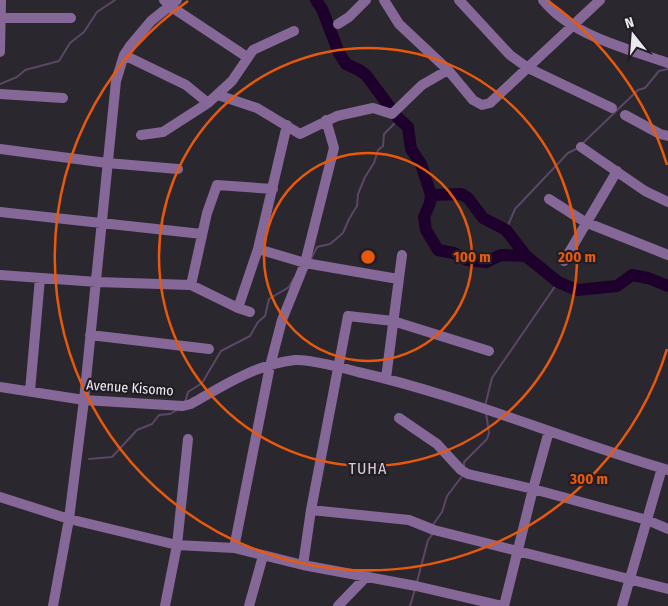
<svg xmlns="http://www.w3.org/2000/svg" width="668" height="606" viewBox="0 0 668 606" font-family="'Fira Sans Condensed',sans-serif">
<rect width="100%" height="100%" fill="#2b272e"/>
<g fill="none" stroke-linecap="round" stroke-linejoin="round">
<path stroke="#5b4666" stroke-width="2" d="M0 84 17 77 25 70 59 61 70 43 84 32 97 12 115 0
M583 143 638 90 645 88 659 71 668 69
M506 230 515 209 568 153 578 148
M311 259 317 247 330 244 343 233 349 219 357 206 358 194 365 177 374 163 378 150 383 146 384 134 396 122 398 118
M185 402 188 392 202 383 221 351 250 336 258 322 265 316 269 299 289 287 294 278
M485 406 492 378 558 282
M89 459 112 457 137 430 152 424 159 415 170 414 177 410
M464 468V462L487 439 489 433 486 413
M432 526 442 512 447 496 463 475
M417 582 428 540 432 535 430 532
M410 606 415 589"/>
<path stroke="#1d002b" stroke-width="12" d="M316 0 322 9 339 53 346 64 359 70 366 75 398 118 408 127 411 149 421 164 431 195 430 203 424 217 426 230 438 250 454 253 467 260 486 262 501 255 526 256 558 282 577 290 617 286 632 275 648 278 668 286
M431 195 461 194 468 198 483 218 506 230 526 256"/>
<path stroke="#856897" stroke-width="10" d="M164 0 170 6 247 57
M384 0 399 24 448 70 473 100 482 105 490 103 600 0
M459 0 510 55 528 68 612 108
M543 0C572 36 626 48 668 63
M0 18H71
M338 24 349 17 366 0
M0 52 1 0
M124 55 186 85 208 103
M0 94 63 98
M218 95 257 108 300 134 337 116 373 108 392 114 422 85 448 70
M625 115 660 134 668 136
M141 135 163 132 208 103 232 81 253 50 294 31
M581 147 645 191 668 202
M0 149 107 163 178 169
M549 199 585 222 668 255
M0 212 202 234
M258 249 305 263 398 279
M564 261 617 171
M0 275 97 282 191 285 238 308 250 312
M191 285 207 213 217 185 273 189
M238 308 258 249 287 125
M90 335 209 349
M386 378 402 255
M0 387 84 400 183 406 191 404C224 385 257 364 295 360 308 359 344 368 358 372 464 396 564 440 668 470
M30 391 40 278
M399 418 437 444 461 470 468 474 533 489 647 520 668 529
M0 497 69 519 177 545 234 548 303 565 416 586 503 606
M311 510 409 520 434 530 668 589
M234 548 270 366 282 320 305 263 334 148 326 120
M303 565 311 510 348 316 393 321 489 351
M53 606 69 519 84 400 116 81 124 55 130 46 151 21 177 0
M165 606 177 545 188 439
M249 606 263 556
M338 606 365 578
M504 606 533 489 549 431
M622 606 662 468"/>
</g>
<g fill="none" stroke="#e8590c" stroke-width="2.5">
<circle cx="368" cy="257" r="104"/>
<circle cx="368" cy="257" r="209"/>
<path d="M667 349A313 313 0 1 1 188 1M548 1A313 313 0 0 1 667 165"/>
</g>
<g text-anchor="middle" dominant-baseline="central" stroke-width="4.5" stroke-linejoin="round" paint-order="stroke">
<g font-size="14" fill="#edeaef" stroke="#221d25">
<text transform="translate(130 388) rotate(4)">Avenue Kisomo</text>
</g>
<g font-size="16" letter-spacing="1" fill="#d1cbd5" stroke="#221d25">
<text x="368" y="468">TUHA</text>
</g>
</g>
<circle cx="368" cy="257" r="8" fill="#e8590c" stroke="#221d25" stroke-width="2.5"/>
<g font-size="15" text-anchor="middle" font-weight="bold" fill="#e8590c" stroke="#221d25" stroke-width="4.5" stroke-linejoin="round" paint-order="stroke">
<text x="472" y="262">100 m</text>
<text x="577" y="262">200 m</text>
<text x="589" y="484">300 m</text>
</g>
<g transform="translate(633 35) rotate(343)" stroke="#221d25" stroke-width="4" paint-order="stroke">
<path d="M0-4L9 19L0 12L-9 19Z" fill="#edeaef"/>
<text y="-8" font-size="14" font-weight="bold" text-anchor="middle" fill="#edeaef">N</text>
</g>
</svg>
